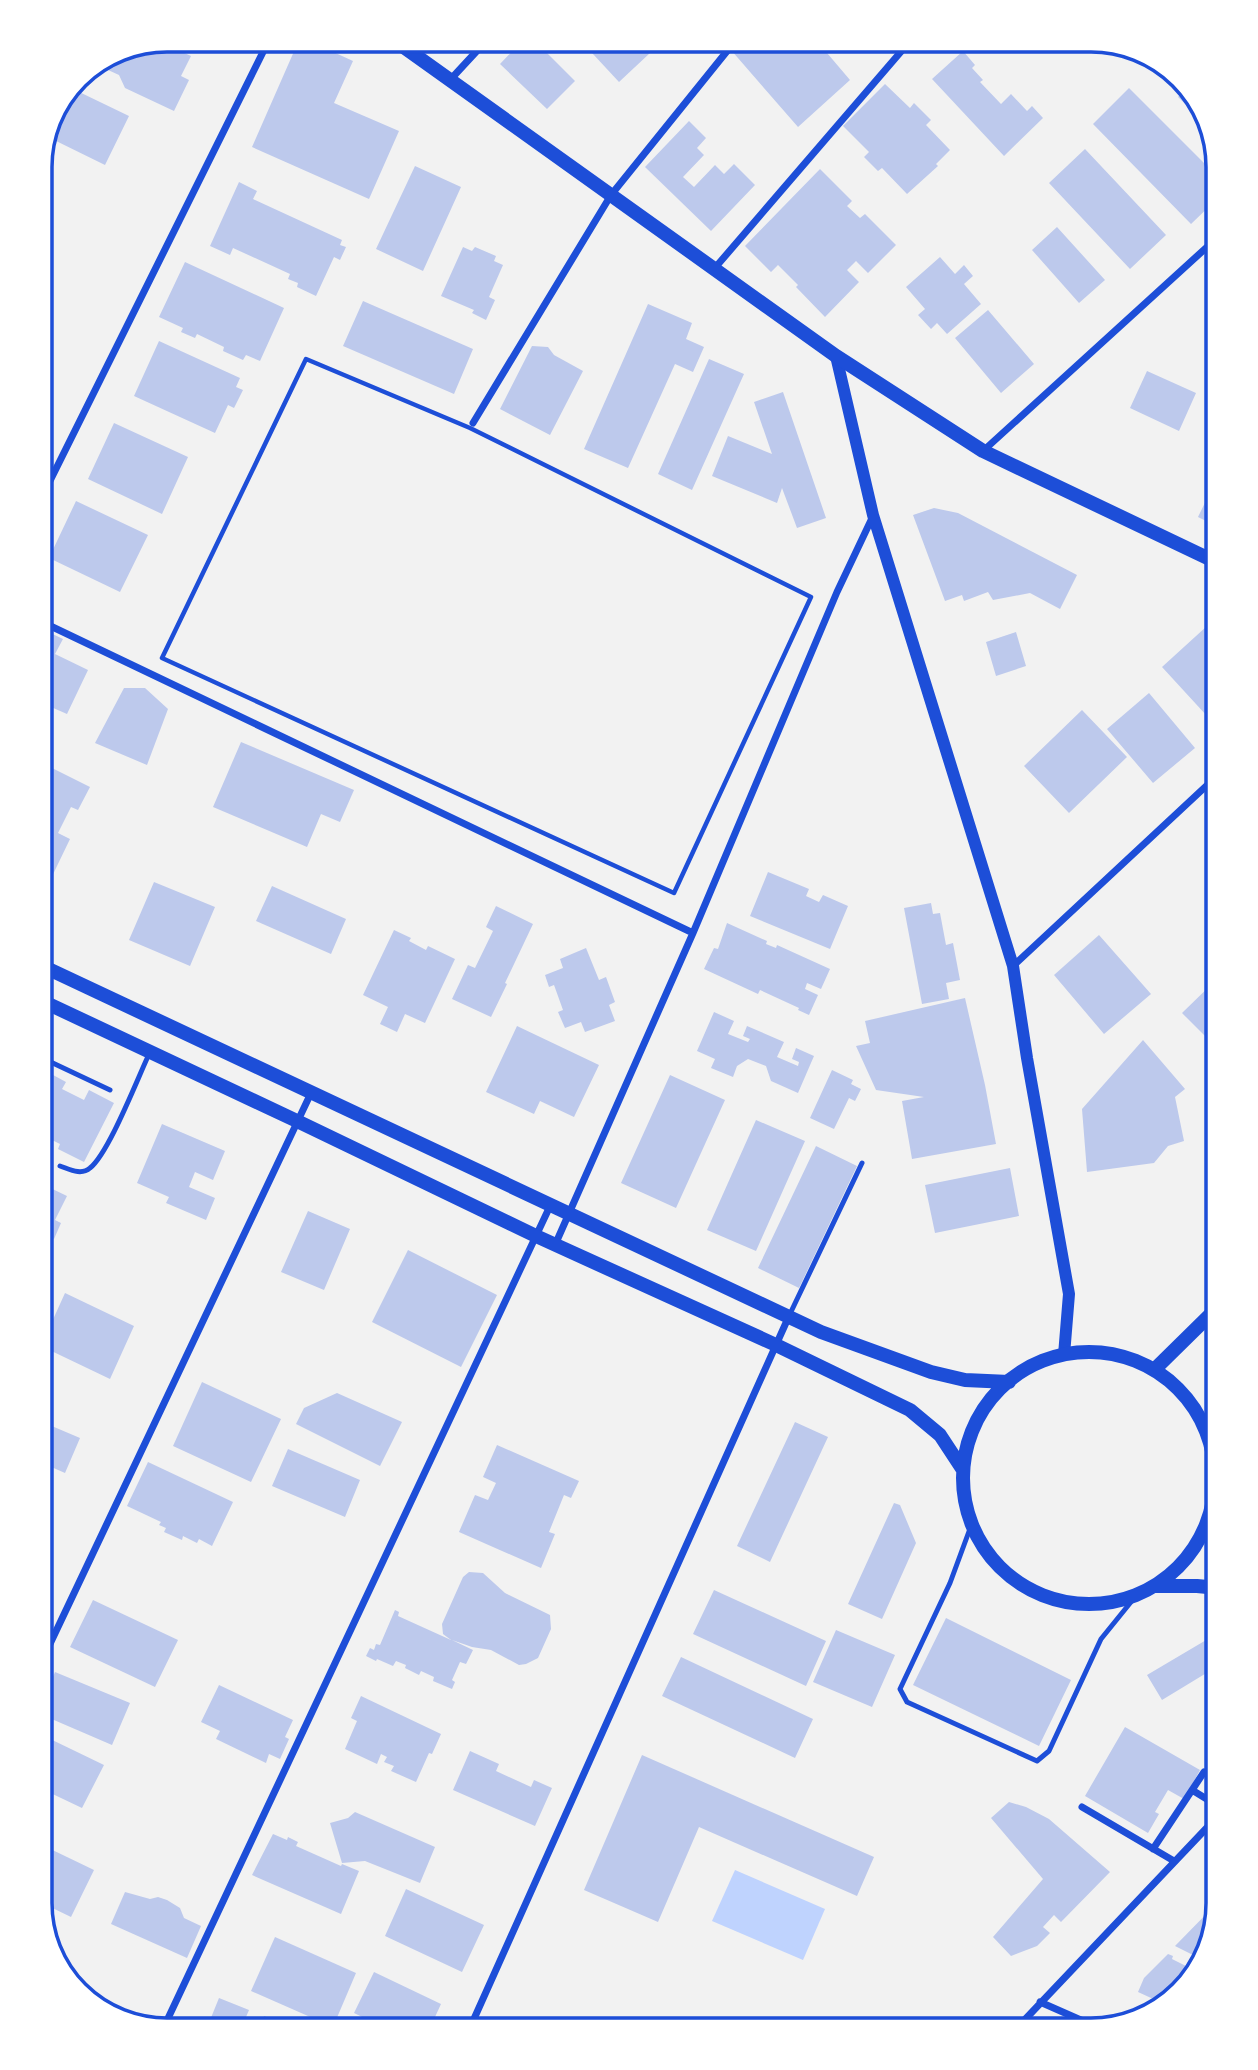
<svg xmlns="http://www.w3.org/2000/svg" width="1258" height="2070" viewBox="0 0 1258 2070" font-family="Ubuntu,sans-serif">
<rect width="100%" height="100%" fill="#f2f2f2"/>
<path fill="#bfd3fe" d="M735 1870 825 1909 803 1960 712 1921Z"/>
<path fill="#bdc9ec" d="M299 40H307L353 61 334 103 399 131 369 199 252 147Z
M523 40H534L575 81 547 109 500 64Z
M580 40H639L650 53 619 82Z
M742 40H816L850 80 798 127 731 50Z
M147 44 161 51 165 44 191 56 181 76 189 80 174 111 125 88 119 75 97 65 119 50Z
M963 51 975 65 972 68 983 80 980 82 1001 104 1011 94 1027 111 1032 106 1043 118 1004 156 932 79Z
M885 84 910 108 914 103 931 120 926 125 950 150 936 164 938 166 907 194 882 168 878 171 864 157 869 152 843 126Z
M1129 88 1218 177V198L1191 224 1093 124Z
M73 89 129 116 105 165 50 138Z
M1185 89 1204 111 1206 116 1202 120 1178 97Z
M689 121 706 138 697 148 704 155 683 177 694 187 715 165 724 174 734 164 755 185 711 231 645 167Z
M1085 149 1166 235 1130 269 1049 183Z
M415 166 461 187 423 271 376 249Z
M820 169 852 201 847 206 860 218 865 214 896 245 868 273 856 261 847 270 859 282 825 317 796 287 798 285 778 265 771 272 745 246Z
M239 182 257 191 253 199 342 240 340 245 346 247 340 260 334 257 316 296 297 287 298 283 288 279 290 274 233 248 230 255 210 246Z
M1057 227 1105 280 1079 303 1032 250Z
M463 247 472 251 475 247 496 256 494 261 503 265 489 297 495 300 486 320 472 313 474 310 441 296Z
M940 257 955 274 964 265 973 276 964 284 981 304 947 334 937 323 931 329 918 315 925 309 906 287Z
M185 262 284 308 260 361 246 355 243 360 223 351 224 347 197 334 195 338 181 332 183 328 159 317Z
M363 301 473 349 454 394 343 346Z
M648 304 692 323 686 339 704 347 693 372 675 364 628 468 584 449Z
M988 310 1034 364 1001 393 955 338Z
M159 341 240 378 236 387 243 390 234 408 228 405 215 433 134 396Z
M532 346 548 347 554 355 583 371 550 435 500 409Z
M709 359 744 374 692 490 658 474Z
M1147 371 1196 393 1179 431 1130 408Z
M783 392 826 518 797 528 782 488 777 503 712 476 728 436 772 454 754 402Z
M114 423 188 457 162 514 88 479Z
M1218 476V527L1198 517Z
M76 501 148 535 120 592 49 558Z
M934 508 958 513 1077 575 1060 609 1030 593 993 600 988 592 964 601 962 595 945 601 913 515Z
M1218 616V728L1162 667Z
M40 628 63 639 55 654 88 670 67 714 51 707 40 729Z
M1016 632 1026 666 996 676 986 642Z
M124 688H145L168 709 147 765 95 743Z
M1149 693 1195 748 1153 783 1107 729Z
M1082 710 1127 757 1069 813 1024 766Z
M241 742 354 790 340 822 321 814 307 847 213 807Z
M40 762 90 787 78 810 71 807 58 833 70 839 44 893 40 892Z
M768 872 809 889 806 896 819 902 823 895 848 906 830 949 750 916Z
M154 882 215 907 190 966 129 940Z
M272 886 346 919 331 954 256 921Z
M931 903 933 914 940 913 946 945 953 943 960 980 946 983 949 999 922 1004 904 908Z
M496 906 533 924 505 983 507 984 491 1017 452 999 468 965 475 968 493 931 486 927Z
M727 923 767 941 766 944 776 948 777 945 830 969 821 989 807 983 805 989 818 995 809 1015 798 1010 799 1008 760 990 758 994 704 969 714 948 718 949Z
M394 930 411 938 409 941 426 950 428 946 455 959 425 1023 405 1014 397 1032 380 1024 388 1007 363 995Z
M1099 935 1151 994 1104 1034 1054 975Z
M586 948 599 980 606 977 615 1002 609 1005 615 1021 585 1032 581 1022 565 1028 558 1012 563 1010 554 985 549 987 545 975 563 968 560 959Z
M1218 978V1049L1182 1013Z
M965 998 985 1085 996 1144 912 1159 902 1101 924 1097 876 1090 856 1046 870 1043 865 1021Z
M714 1012 734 1021 728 1034 748 1042 750 1039 743 1036 747 1026 784 1042 777 1057 798 1066 799 1062 792 1059 796 1048 814 1056 798 1093 771 1081 766 1066 748 1059 737 1066 733 1077 711 1068 715 1059 697 1051Z
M517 1026 599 1065 574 1117 540 1101 534 1114 486 1092Z
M1143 1040 1185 1089 1175 1097 1184 1141 1168 1146 1154 1163 1087 1172 1082 1109Z
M42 1069 66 1082 62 1089 84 1100 89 1090 114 1103 84 1162 58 1149 60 1144 40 1134Z
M832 1070 853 1080 851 1084 861 1089 855 1101 849 1098 834 1129 810 1118Z
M670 1075 725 1100 676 1208 621 1183Z
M756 1120 805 1141 756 1251 707 1230Z
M162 1124 225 1151 213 1180 195 1172 189 1187 215 1198 206 1220 166 1203 169 1197 137 1183Z
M816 1146 857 1166 799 1288 758 1268Z
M1010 1168 1019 1216 935 1233 925 1185Z
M40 1183 67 1196 55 1220 61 1223 54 1239 40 1232Z
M308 1211 350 1229 324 1290 281 1272Z
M408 1250 497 1295 461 1367 372 1322Z
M65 1293 134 1326 110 1379 41 1346Z
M202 1382 281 1419 251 1482 173 1446Z
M337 1393 402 1422 380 1466 296 1424 304 1408Z
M40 1421 80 1438 65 1473 40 1462Z
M795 1422 828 1437 770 1562 737 1546Z
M497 1445 579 1481 571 1498 564 1495 549 1532 555 1534 541 1568 459 1532 475 1495 488 1500 496 1483 483 1477Z
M288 1449 360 1480 345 1517 272 1486Z
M148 1462 233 1502 212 1546 199 1539 197 1543 183 1536 182 1540 164 1532 166 1528 159 1525 161 1522 127 1506Z
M894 1503 900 1505 916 1543 882 1619 848 1604Z
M469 1572 483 1573 505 1593 550 1615 551 1629 538 1658 526 1664 519 1665 491 1650 472 1647 452 1640 473 1650 466 1664 460 1662 452 1680 455 1682 452 1689 433 1681 434 1677 421 1671 419 1675 405 1668 406 1665 396 1661 393 1666 377 1659 376 1661 366 1656 370 1648 374 1650 376 1644 380 1645 395 1610 399 1612 398 1616 451 1640 443 1634 442 1624 463 1577Z
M714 1590 826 1641 806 1686 693 1634Z
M93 1600 178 1640 155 1687 70 1647Z
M946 1618 1071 1680 1039 1746 913 1685Z
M836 1630 895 1655 872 1707 813 1682Z
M1218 1633V1666L1162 1700 1147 1675Z
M681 1657 813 1719 795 1758 662 1696Z
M55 1672 130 1703 112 1745 40 1714V1708Z
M219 1685 293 1720 285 1737 289 1739 280 1759 269 1754 266 1763 216 1739 220 1731 201 1722Z
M361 1696 441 1734 432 1754 429 1753 416 1782 391 1771 394 1766 384 1762 387 1757 381 1754 377 1764 345 1749 357 1721 351 1718Z
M1125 1727 1200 1770 1184 1799 1168 1790 1155 1812 1159 1814 1148 1833 1085 1796Z
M44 1736 104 1765 82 1808 40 1788V1743Z
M470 1751 499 1764 496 1771 531 1787 534 1780 552 1788 535 1826 453 1790Z
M642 1755 874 1857 857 1896 699 1827 658 1922 584 1890Z
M1009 1802 1026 1807 1049 1819 1110 1872 1061 1922 1054 1915 1043 1927 1050 1933 1037 1946 1011 1956 993 1937 1043 1879 991 1818Z
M355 1812 435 1847 420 1883 365 1861 342 1863 330 1823 348 1818Z
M273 1834 287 1840 288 1837 298 1842 296 1846 341 1866 342 1864 359 1871 341 1914 252 1875Z
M40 1844 94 1870 71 1917 40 1902Z
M406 1889 484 1925 462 1972 385 1936Z
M125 1892 150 1899 158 1897 167 1900 180 1908 184 1918 201 1926 187 1958 111 1924Z
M1218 1902 1196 1973 1162 2003 1138 1992 1144 1978 1168 1954 1173 1956 1172 1959 1190 1968 1197 1957 1175 1946Z
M45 1921 55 1926 49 1939 47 1933Z
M275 1937 356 1973 333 2027 251 1991Z
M374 1972 441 2004 429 2030H389L354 2013Z
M219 1998 249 2010 243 2024 257 2030H206Z
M264 2016 298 2029V2030H259Z"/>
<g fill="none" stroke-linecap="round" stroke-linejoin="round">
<path stroke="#1d4ed8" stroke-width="4.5" d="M446 40 455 49
M306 359 470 428 811 597 674 893 162 658Z"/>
<path stroke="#1d4ed8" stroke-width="5" d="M40 1057 110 1090
M60 1166C69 1169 81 1176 90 1168 109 1153 138 1077 150 1052
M789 1316 862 1163
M971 1526 950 1583 900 1689 907 1702 1037 1761 1049 1751 1101 1639 1135 1597"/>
<path stroke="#1d4ed8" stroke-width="7" d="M450 80 487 40
M714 269 911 40
M473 423 611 195 736 40
M983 451 1218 237
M40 501 269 40
M40 621 693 933
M1013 966 1218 775
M555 1245 693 933 837 592 873 516
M40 1665 311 1093
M1192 1790 1218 1806
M1082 1807 1174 1861
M1153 1849 1204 1772
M1040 2002 1099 2028
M163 2029 551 1204
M469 2030 789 1316
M1015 2030 1218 1816"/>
<path stroke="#1d4ed8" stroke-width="12" d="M836 356 873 515 1013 966 1027 1058 1069 1294 1064 1355"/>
<path stroke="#1d4ed8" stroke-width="14" d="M394 40 836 356 983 451 1218 563
M40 965 821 1332 931 1372 965 1380 1009 1382
M40 1000 297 1121 536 1236 776 1345 910 1410 940 1435 963 1470
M963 1478a126 126 0 1 1 252 0a126 126 0 1 1-252 0Z
M1156 1368 1218 1307
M1156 1586H1197L1218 1588"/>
</g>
<path d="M0 0H1258V2070H0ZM167 52H1091A115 115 0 0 1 1206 167V1903A115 115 0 0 1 1091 2018H167A115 115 0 0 1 52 1903V167A115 115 0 0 1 167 52Z" fill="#fff" fill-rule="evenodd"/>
<path fill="none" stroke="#1d4ed8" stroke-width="3.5" d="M167 52H1091A115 115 0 0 1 1206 167V1903A115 115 0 0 1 1091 2018H167A115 115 0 0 1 52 1903V167A115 115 0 0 1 167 52Z"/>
</svg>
